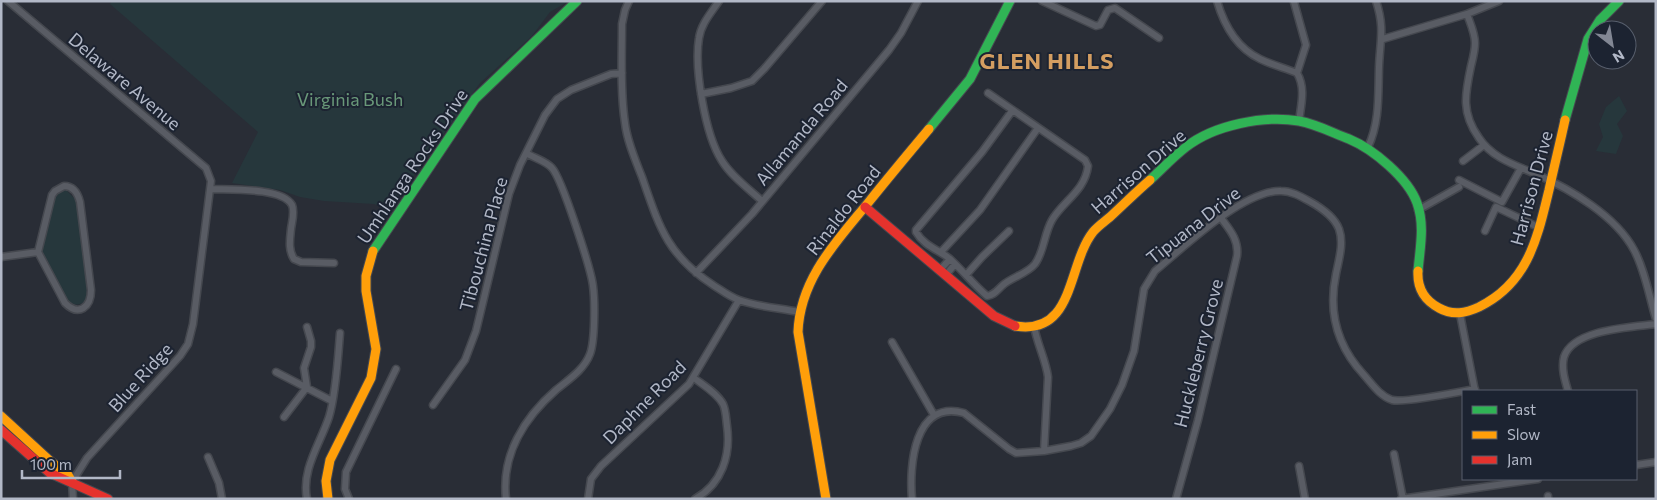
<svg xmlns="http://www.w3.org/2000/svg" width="1657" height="500" viewBox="0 0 1657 500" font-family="Commissioner,sans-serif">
<rect width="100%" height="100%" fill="#292d36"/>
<path fill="#26373c" d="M112 1H569L550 12 532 36 480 83 389 210 374 204 324 201 300 197 280 190 232 183 258 132 110 4Z
M1619 96 1627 111 1617 124 1623 136 1616 154 1596 151 1603 137 1599 124 1606 107Z
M66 190 77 201 87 291 86 301C79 306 74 305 67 301L41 252 54 199 60 192Z"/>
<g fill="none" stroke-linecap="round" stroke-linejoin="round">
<g stroke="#45484f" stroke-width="9">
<path id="street" d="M8 1 206 168 211 181 193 324 188 344 180 356 87 458 72 482 73 499
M629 1 625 10 622 24C622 56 620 90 625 123 627 141 635 159 642 177 659 226 667 255 713 285 721 290 730 297 739 300 758 307 780 308 799 312
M719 1C711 13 701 24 699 38 694 68 705 135 722 161 732 177 749 189 762 201
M1042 1 1096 26 1100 25 1108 10 1115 8 1159 38
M1217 1C1224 25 1237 48 1260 59 1272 65 1285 68 1297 73 1306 88 1301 105 1299 121
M1294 2 1306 45 1297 73
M1467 14C1470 23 1475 33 1475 43 1475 51 1473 58 1471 66 1465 94 1461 113 1479 138 1492 158 1515 165 1536 174 1570 189 1616 216 1634 250 1645 270 1649 296 1656 319
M1383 39 1467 14 1499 1
M988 93 1085 160 1088 166C1085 191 1063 201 1052 220 1044 234 1044 252 1035 264 1027 274 1012 277 1003 285 997 290 995 295 987 296 974 285 963 271 950 259 939 250 924 246 916 232V230L982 152 1012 111
M701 94 731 88 752 81 764 69 822 1
M1368 147C1380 122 1378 94 1379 67 1380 40 1385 28 1376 1
M1463 161 1484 145
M1459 180 1502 202 1521 168
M64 186C74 186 78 194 80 202L91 290C91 307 79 317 65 303L38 252 52 195 55 191Z
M210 189C229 190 282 187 292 205 295 212 292 221 291 229 290 239 288 250 294 259L301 262 334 263
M1418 210 1459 187
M1485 231 1496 207 1540 228
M941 252 980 210 1038 128
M1 257 38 252
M940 270 950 259
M696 273 752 214 889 50 901 33 918 1
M946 275 955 264
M966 275 982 257 1009 231
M1460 314 1475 391
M1034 326C1037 344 1046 360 1048 377L1044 451
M892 342 934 415
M276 372 332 401
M694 378C703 385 717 393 723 404 726 410 726 419 727 426 731 455 722 484 695 499
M1568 391C1565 381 1561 368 1564 357 1573 329 1632 327 1656 324
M433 405 465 360 476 331 509 194 520 165 545 115 557 99 571 90 611 74 622 73
M284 417 307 387 304 368 311 347V341L307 327
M1394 454 1403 499
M208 457 219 483 222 499
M1636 465 1656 462
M1299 466 1305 499
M1548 496V499
M307 499C301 470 320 444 329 417 336 394 338 358 340 333
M349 499 345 489 346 472 396 369
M506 499C501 455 524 418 556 390 568 380 584 370 590 354 595 341 595 301 593 286 591 269 562 179 552 168 546 161 534 158 526 153
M588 499 591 479 601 466 689 384 739 300
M912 499C909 466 914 399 964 413L1009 449 1016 453 1044 451 1071 446 1081 443 1091 436 1110 409 1122 385 1134 351 1144 289 1155 271C1184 247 1243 190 1281 191 1291 191 1300 196 1309 201 1320 207 1334 216 1339 229 1344 243 1339 259 1336 274 1328 312 1337 346 1364 375 1372 384 1380 396 1392 400 1405 403 1459 392 1475 389
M1176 499 1198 420 1237 256C1239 240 1230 230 1221 218
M1401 499 1538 479"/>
</g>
<g stroke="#45484f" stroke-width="11">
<path id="fast" d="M1565 120 1588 39 1600 20 1619 1
M929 129 970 79 1010 1
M1150 180C1162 169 1173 157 1186 147 1214 125 1264 115 1299 121 1316 124 1333 133 1349 139 1373 149 1408 178 1417 203 1425 225 1420 248 1418 271
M373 251 475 99 577 1"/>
</g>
<g stroke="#45484f" stroke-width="11">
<path id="slow" d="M1418 271C1417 288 1424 300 1439 308 1453 316 1466 313 1479 307 1528 283 1537 239 1549 190 1554 167 1560 143 1565 120
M1015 326C1075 336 1067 265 1093 232 1097 227 1104 222 1110 217 1123 205 1136 192 1150 180
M1 416 49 460 68 475 72 482
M328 499 326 481 330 460 371 378 376 349 366 291V276L373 251
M826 499 798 332C800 279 836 242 868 203 888 178 908 154 929 129"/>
</g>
<g stroke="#45484f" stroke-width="11">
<path id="jam" d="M865 207 994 316 1015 326
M1 430 50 473 108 499"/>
</g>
<use href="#street" stroke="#595c64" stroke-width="6"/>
<use href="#fast" stroke="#30b455" stroke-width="9"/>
<use href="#slow" stroke="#ff9f0a" stroke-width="9"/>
<use href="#jam" stroke="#e5322d" stroke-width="9"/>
</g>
<g text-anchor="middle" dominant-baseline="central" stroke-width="4" stroke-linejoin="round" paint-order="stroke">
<g font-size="18" fill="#b2b8c7" stroke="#1c2331">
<text transform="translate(125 81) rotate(40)">Delaware Avenue</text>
<text transform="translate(801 132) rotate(-50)">Allamanda Road</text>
<text transform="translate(412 166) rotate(-56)">Umhlanga Rocks Drive</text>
<text transform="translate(1138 171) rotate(-41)">Harrison Drive</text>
<text transform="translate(1531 188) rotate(-75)">Harrison Drive</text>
<text transform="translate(843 210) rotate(-52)">Rinaldo Road</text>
<text transform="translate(1193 225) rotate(-38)">Tipuana Drive</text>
<text transform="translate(483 244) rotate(-75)">Tibouchina Place</text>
<text transform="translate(1198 353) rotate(-76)">Huckleberry Grove</text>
<text transform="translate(140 377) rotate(-48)">Blue Ridge</text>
<text transform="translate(644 402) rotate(-45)">Daphne Road</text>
</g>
<g font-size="18" fill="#699879" stroke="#1c2331">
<text x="350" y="99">Virginia Bush</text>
</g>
<g font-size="22" font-weight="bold" letter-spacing="1" fill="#d49e61" stroke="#1c2331">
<text x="1047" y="60">GLEN HILLS</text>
</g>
</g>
<rect width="1657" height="500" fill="none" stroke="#b2b8c7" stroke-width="5"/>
<rect x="1462" y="390" width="175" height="90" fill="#1c2331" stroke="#585f6d"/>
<rect x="1472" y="406" width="25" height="8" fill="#30b455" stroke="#585f6d"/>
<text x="1507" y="415" font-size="15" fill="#b2b8c7">Fast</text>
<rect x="1472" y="431" width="25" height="8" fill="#ff9f0a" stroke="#585f6d"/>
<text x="1507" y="440" font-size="15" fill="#b2b8c7">Slow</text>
<rect x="1472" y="456" width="25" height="8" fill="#e5322d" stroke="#585f6d"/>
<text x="1507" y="465" font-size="15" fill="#b2b8c7">Jam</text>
<g transform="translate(1612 45) rotate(149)"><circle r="24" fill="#1c2331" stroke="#585f6d"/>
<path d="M0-4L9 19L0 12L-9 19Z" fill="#828794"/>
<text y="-8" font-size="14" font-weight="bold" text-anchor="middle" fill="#b2b8c7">N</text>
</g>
<path d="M22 470v8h98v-8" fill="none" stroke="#b2b8c7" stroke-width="2.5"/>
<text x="30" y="470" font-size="15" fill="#b2b8c7" stroke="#1c2331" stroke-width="4" paint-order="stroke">100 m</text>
</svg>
